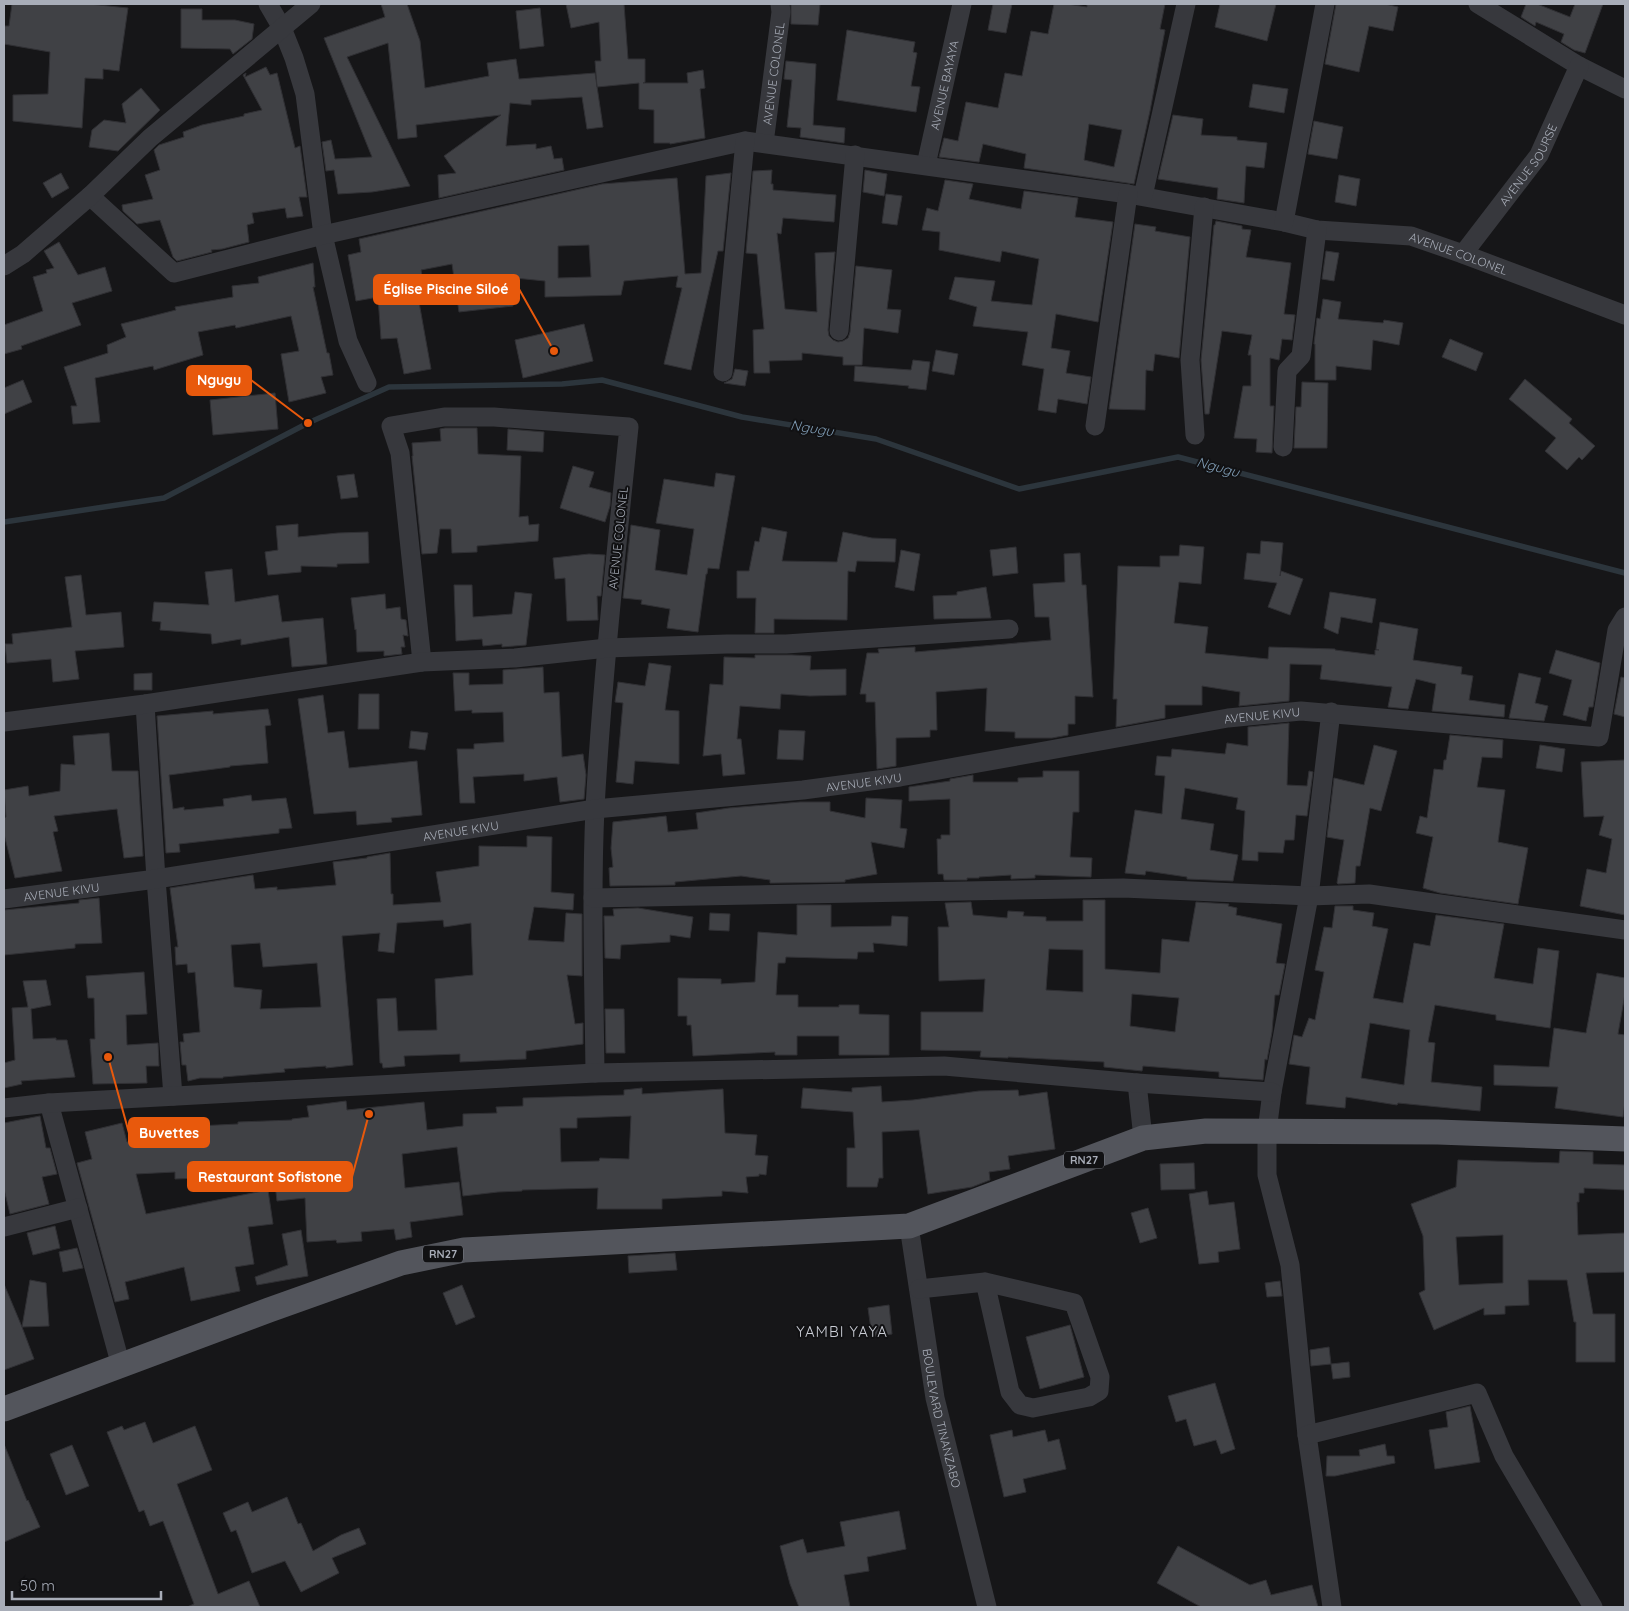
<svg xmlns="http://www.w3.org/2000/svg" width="1629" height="1611" viewBox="0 0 1629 1611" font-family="Quicksand,sans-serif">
<rect width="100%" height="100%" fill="#161618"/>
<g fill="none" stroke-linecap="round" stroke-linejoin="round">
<path stroke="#2c353c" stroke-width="5.5" d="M4 522 164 498 308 423 389 387 562 384 602 380 742 417 876 439 1019 489 1178 457 1625 573"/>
</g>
<path fill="#404145" stroke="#303034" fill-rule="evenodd" d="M12 4H89L128 8 119 71 103 69V79L85 78 82 128 13 121V95L48 94 50 52 4 44V26H9Z
M381 4H407L420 41 425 88 489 76 487 63 516 59 519 79 595 73 603 127 587 129 582 97 531 100V105L510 103 506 146 536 144V149L551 146 554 159 562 158 564 170 439 198 438 175 456 173 444 156 501 115 416 125 417 137 398 139 388 43 347 57 410 186 372 192 338 194 334 170 326 171 322 142 331 140 335 159 372 157 324 38 385 17Z
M566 4H624L628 59H645V82L643 83H688L687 73 703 70 705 88 700 89 705 138 670 144V143H654V110L639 109V83L597 87 595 61H601L599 22 571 28Z
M791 4H820L818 25 791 24Z
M993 4H1012L1006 33 988 30Z
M1054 4H1067L1087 7V4H1165L1160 29 1165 30 1150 111 1134 184 1024 168 1026 154 983 144 979 162 939 157 944 138 958 141 966 102 998 108 1005 73 1022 76 1031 31 1048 34ZM1089 124 1122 130 1114 167 1084 160Z
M1220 4H1276L1267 41 1215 27Z
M1336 4H1385L1398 7 1393 31 1369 26 1359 72 1325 64Z
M1526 4H1537L1570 17 1575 4H1603L1585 53 1574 50 1561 42 1564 34 1536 22 1535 26 1521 17Z
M540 8 544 46 520 49 516 11Z
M181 9H202V20H235L254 24 252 39 233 54 230 49 181 48Z
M847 30 915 42 913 52 917 53 911 86 920 87 916 112 837 100Z
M786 61 816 64 813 125 845 128 844 143 800 137 801 128 787 127 792 80 784 79Z
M266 67 270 75 277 73 295 148 300 146 307 197H299L303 216 287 218 285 208 252 213 254 223 247 225 249 242 222 249 211 250 212 252 177 261 173 257 160 220 137 224 123 211 122 205 153 199 145 175 160 170 154 150 159 145 184 137 183 132 202 125 244 116V114L262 110 243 75 246 73 245 77Z
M1253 84 1288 89 1284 113 1249 107Z
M141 88 160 110 118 151 89 147 92 130 104 120 126 123 122 104Z
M1173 115 1203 119 1201 135 1237 137V140L1267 143 1264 168 1246 166 1244 203 1217 199 1218 188 1158 179Z
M1314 121 1343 127 1337 159 1308 154Z
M772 170 771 184H773V190L836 195 834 222 783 218 781 234 777 233 785 309 817 312 815 253 835 252 828 330 829 336 833 340 838 342 843 341 848 338 850 332 856 266 892 270 887 309 901 310 898 333 864 328 862 365H843V357L802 353V360L769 361 770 373H754L753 330 764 329 757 254 746 253 753 171Z
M865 170 887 174 884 196 863 192Z
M61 173 69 188 52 198 43 183Z
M731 173 723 251H718L691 370 664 364 682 288 676 287 678 276 624 281 621 295 545 297V281L515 278 513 306 459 312 452 264 421 270 424 290 417 291 431 369 404 374 397 338 381 339 378 297 356 301 348 255 361 252 359 239 602 184 677 178 685 274 701 273 706 176ZM589 245 591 277 558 278V246Z
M1339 175 1360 179 1356 206 1335 202Z
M945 180 973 184 969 199 1021 209 1024 191 1078 198 1075 217 1113 222 1098 322 1056 314 1051 348 1070 351 1066 373 1091 377 1087 404 1058 399 1056 413 1038 410 1044 369 1022 365 1028 332 973 326 977 307 949 299 955 277 995 281 991 301 1032 305 1039 259 1002 251 1000 262 939 250 940 232 922 230 927 208 938 211Z
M886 194 902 196 897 225 882 223Z
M1216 221 1242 226V229L1251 230 1246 257 1291 263 1284 314 1295 315 1292 340 1282 339 1279 360 1270 358V406H1274L1272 453 1256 452 1257 439 1234 438 1243 386H1251V355H1248L1252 335 1222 331 1209 414H1205L1201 360 1214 225H1215Z
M1135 224 1156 227 1155 231 1190 237 1179 358 1155 354 1153 371 1146 370 1145 410 1109 409Z
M59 242 78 275 105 267 112 291 72 303 81 325 21 346 22 349 4 354V325L43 311 33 277 47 273 46 270 54 268 44 251Z
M1326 251 1339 253 1334 281 1322 279Z
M313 263 315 287H313L327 353H329L333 375 321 377 326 393 289 402 281 354 299 351 291 316 236 328 235 325 198 332 203 355 154 370 153 366 95 378 100 422 73 424 71 406H77L64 367 108 353 107 345 126 337 121 324 176 310 175 307 233 297 232 286 259 283 258 277Z
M1323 299 1341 302 1338 319 1383 323 1384 320 1403 323 1399 345 1373 340 1371 370 1336 366V380H1315V344H1314L1317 318 1320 319Z
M584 324 593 361 523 378 515 340Z
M1450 339 1483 353 1476 371 1442 357Z
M936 350 958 354 954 375 932 371Z
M913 360 930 362 926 390 908 388 909 386 854 381 855 366 911 370Z
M735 369 748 371 745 386 724 383 732 379Z
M1525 379 1572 419 1569 423 1595 446 1582 460 1579 457 1567 470 1545 451 1556 438 1509 399Z
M23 380 32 402 4 414V388Z
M1302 382 1328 383 1327 448H1294L1296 407H1301Z
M275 393 278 429 213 435 210 400Z
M445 428H477L478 454 521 456 519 517 528 516 529 525 539 524 538 541 477 546V552L452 553 451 529H440L437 553 422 554 412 456H413L412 443 441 441 440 429Z
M508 429 544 432 543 452 507 450Z
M573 466 594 472 589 487 611 493 610 506 605 522 560 508Z
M716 473 735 476 719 569 708 568 707 574H706L698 632 667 628 670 609 641 604 642 600 623 598 631 525 660 530 655 570 687 575 694 529 656 523 664 479 714 487Z
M354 474 358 497 341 499 337 476Z
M298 524V537L338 533 368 532 369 563 337 564V567L301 566V572L268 575 265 552 278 550 276 526Z
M762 527 787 532 782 561 837 562 843 532 872 538 896 539 895 562 857 561 855 572 848 571 847 620 774 619V633H755L756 598H737V571H749L755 541 759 542Z
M1261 541 1283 543 1280 576 1281 571 1303 579 1290 615 1268 607 1277 583 1244 579 1247 553 1260 554Z
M1180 545 1204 547 1201 584 1179 582 1174 623 1208 627 1205 653 1268 659 1269 647 1335 649V650L1375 655V650H1379L1376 649 1380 622 1418 629 1413 660 1462 667 1461 674 1473 676 1469 700 1505 705 1504 717 1432 711 1436 684 1416 679 1408 709 1388 707 1392 687 1320 679 1322 665 1290 664 1289 701 1239 706 1240 692 1202 686V705H1165V718L1116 727 1117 699H1113L1118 566 1160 567V556H1179Z
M1016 547 1018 573 993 576 990 550Z
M901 550 920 554 914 591 895 587Z
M1080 553 1082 585H1086L1093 697 1075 696V724H1068V735L1052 738H1015V732L985 731 987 688 936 692 937 730H930V737L896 738V766L877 769 875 702H866V694H860L867 653H879L878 649 915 647V652L1051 640 1049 617H1035L1033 584 1065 582 1064 554Z
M589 554 605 555 601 596H597L598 620 567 621 565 578 555 579 553 558Z
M232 569 235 602 278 595 282 622 323 618 327 664 292 667 289 637 241 645V639L212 644 211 634 160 630 161 622 152 621 154 602 209 605 205 572Z
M81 575 86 615 121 612 124 647 75 651 79 679 53 682 51 659 7 663 5 644H13L12 634 72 627 65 577Z
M454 585H472L473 617 512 614 515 592 532 594 526 645 502 647V644L483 646 482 639 456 641Z
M986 587 991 618 934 619 933 596 957 595V592Z
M1330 592 1376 599 1372 623 1341 617 1338 634 1324 628Z
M385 594 386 609 400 607 401 619 406 620 408 636 403 635 405 647H401L402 654 384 656V651L357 652 356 629 355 630 351 598Z
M1556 650 1600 663 1593 707H1589L1586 721 1563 715 1572 680 1549 673Z
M755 655H792L811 656 810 670 846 669V695L810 696 781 694 780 709 740 706 737 739H741L745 774 723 776 721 754 703 756 710 684 723 685 724 657 755 658Z
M649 663 671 666 665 710 679 711V764L635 761 633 784 616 782 623 703 615 702 618 682 645 686Z
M543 667 544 693 559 692 562 757 583 754 586 775 584 799 560 802 557 777 524 781V774L473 777 475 803H460L457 749H474V744L504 742 503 712 472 713V710L455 711 453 673H469V685L503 684V670Z
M152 673V690H134V674Z
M1519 673 1541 678 1535 703 1548 706 1544 721 1509 718Z
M1621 677 1625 678V717L1614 714Z
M359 694H379V729H358Z
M323 695 328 733 344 731 349 768 417 761 422 815 391 818 392 822 357 825 356 811 314 814 298 699Z
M268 709 271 725 265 726 268 763 230 766V767L169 775 173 809 184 807V810L224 806 223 799 251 795 252 801 286 798 292 828 279 829V833L179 844 180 852 166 853 157 716 213 711V714Z
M1289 723 1287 785 1307 786 1309 771 1313 772 1307 816 1296 815 1294 840H1285L1283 853 1258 852V861L1242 860 1245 811 1236 809 1238 798 1185 788 1181 819 1214 824 1210 850 1238 855 1233 881 1187 879V877L1146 871 1145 875 1125 873 1135 810 1162 814 1165 776 1155 775 1157 756 1171 757 1172 749 1225 754 1227 743 1248 746V727Z
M779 730 805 731 803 760 777 759Z
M411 731 428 733 425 750 409 748Z
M109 733 112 771H138L143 856 124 858 117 809 54 816 58 831 53 832 62 871 15 878 4 834V818L6 817 4 790 28 786 29 796 60 791 61 764 75 765 73 736Z
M1450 735 1503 740 1502 758 1482 757 1477 787 1505 790 1498 842 1528 848 1518 904 1440 893 1423 888 1433 837 1416 833 1420 816 1427 818 1434 769 1443 770 1444 760H1446Z
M1374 745 1397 751 1381 811 1370 808 1360 866H1356L1355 883 1338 884 1337 883 1344 840 1327 837 1334 778 1364 785Z
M1540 745 1565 749 1562 772 1536 768Z
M1625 760V915L1580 906 1587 869 1606 873 1612 839 1599 835 1604 816 1584 817 1581 762Z
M1043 771H1079V812H1073L1070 857 1092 858 1091 877 1035 875V878L1011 879V875L979 877V878H967V880H944L943 874H938L937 839H941V835H950V799L909 801V787L950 781V779L973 775V782H1018V778L1043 777Z
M866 798 902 800 900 828 907 829 904 848 871 842 877 874 845 880V882L775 883H770V880L741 876 675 882V885L610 886 609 868 613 867 611 848 613 822 666 816 668 832 698 829 696 813 729 808 800 802H830V811L865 818Z
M527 836 552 837 551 892 574 894 573 910 534 907 528 940 564 942 566 913 582 914V976L567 975 575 1024 583 1023V1044L526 1051V1059L460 1062V1054L404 1056 405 1066 383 1068 382 1063H380L377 999 396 998 398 1031 437 1030 435 979 473 975 471 923 444 927 443 920 397 923 394 953 378 951 380 933 342 936 353 1065 326 1068V1066L284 1069 285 1072 223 1077V1078H200L188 1081 186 1065H182L180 1042H184L183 1034 200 1032 195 972 188 973 187 964 176 965 175 947H178L170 888 253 875 255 889 277 887V890L336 885 333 862 367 858V857L390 853 391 894H393V905L441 902 436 872 479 866V846L527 847ZM260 943 263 967 317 963 321 1007 260 1009 262 990 234 987 231 945Z
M99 898 102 943 75 944V948L4 955V910L79 903V900Z
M1083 900H1105V969L1160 973 1162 939 1189 942 1196 902 1229 904 1228 906 1237 908 1236 915 1282 924 1276 963 1285 964 1279 995H1275L1272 1032 1267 1060 1265 1059 1263 1080 1219 1077V1072L1143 1066 1142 1071 1104 1067V1062L1008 1057V1058L980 1057 981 1051 921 1050V1012H983L985 979 939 981 938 927H949L945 903 971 902 973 915 1007 918 1008 911 1024 912 1023 916 1046 917V921H1083ZM1049 949 1083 950V992L1046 990ZM1132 994 1179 998 1175 1032 1130 1026Z
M797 905H831V927L891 926 892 916 908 917 907 946 873 943 874 952H858L857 959 786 957 785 963H778L776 995H798V1007H839V1005H859V1014L889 1015V1055H839V1036H797V1055H775V1052L693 1056 691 1025H687V1016H678V978L721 979V984L755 982 758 932 797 935Z
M1335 906H1353V910L1374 913 1372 926 1388 929 1373 998 1403 1003 1414 943 1430 946 1436 915 1504 924 1494 978 1533 984 1538 948 1559 951 1550 1028 1496 1020V1015L1435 1005 1428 1042 1435 1043 1431 1082 1482 1087 1480 1111 1398 1103 1397 1105 1346 1097 1345 1108 1306 1104 1310 1067 1289 1064 1294 1035 1302 1037 1309 1018 1315 1020 1324 972 1315 970 1324 927 1332 928ZM1370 1023 1410 1030 1404 1085 1361 1078Z
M638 908 693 917 690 938 670 935V942L621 945 620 959 605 958 604 916H614L613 909Z
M710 913 730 914 729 931 709 930Z
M144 972 147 1014 126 1015 127 1045 158 1043 159 1066H146L147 1083 93 1084 90 1039H95L94 998H88L86 976Z
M1597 973 1625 978V994L1618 1034 1625 1035V1102L1623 1117 1555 1108 1558 1087 1494 1085V1065L1549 1067 1554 1028 1586 1033Z
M46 980 51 1005 31 1009 33 1039 56 1038V1040H67L75 1077 21 1081 22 1084 4 1088V1063L15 1060 12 1008 28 1007 23 981Z
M605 1009H624L625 1053H606Z
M881 1086 882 1102 913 1100 979 1091 1018 1090 1019 1096 1047 1092 1055 1149 1008 1156 1010 1169 989 1172 990 1180 972 1187 928 1194 919 1130 882 1132 883 1178H879L877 1187H847V1148H855L853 1112 801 1108 803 1088 852 1092V1088Z
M642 1088V1094L723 1089 725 1133 757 1135 755 1155 768 1156 766 1175 759 1174V1176L746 1177 748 1193 722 1191V1196L662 1199V1209H597L598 1188 522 1190V1191L498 1192 463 1196 457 1147 402 1154 405 1188 459 1182 463 1215 410 1222 412 1237 396 1240 394 1229 361 1232 362 1241 337 1243 336 1240 307 1242 305 1198 277 1201 274 1175 175 1179V1172L136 1174 146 1214 268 1190 273 1224 248 1227 254 1264 235 1267 240 1291 191 1301 184 1267 125 1282 129 1299 115 1302 77 1163 92 1159 85 1132 122 1123 127 1142 157 1141 156 1128 238 1124V1122L292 1120V1119L309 1117 307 1106 346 1101 347 1110 424 1102 427 1130 463 1126V1114L497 1113 496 1107 523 1106V1098L624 1095V1090ZM631 1116 629 1159 600 1158 599 1161 561 1162 560 1128H577V1118Z
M40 1116 46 1148H50L57 1174 42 1177 49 1204 10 1214 4 1189V1123Z
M1560 1151 1593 1152V1164L1625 1165V1190L1584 1188V1193H1579V1202H1577L1578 1235 1625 1233V1272L1586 1273 1593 1314H1615V1362H1576V1322H1574L1567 1280H1528L1529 1305 1505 1306V1314L1484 1315V1308L1434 1330 1419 1293 1425 1290 1423 1236 1411 1204 1456 1187 1458 1160 1559 1163ZM1503 1235V1283L1459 1285 1456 1237Z
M1194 1163 1195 1189 1161 1190 1160 1164Z
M1207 1191 1209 1205 1234 1202 1240 1249 1218 1252 1219 1262 1199 1264 1189 1194Z
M1148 1208 1157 1238 1140 1243 1131 1213Z
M55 1226 60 1248 33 1255 27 1233Z
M301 1230 308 1276 257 1285 255 1277 288 1265 282 1234Z
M77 1248 83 1268 63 1272 59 1252Z
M675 1253 677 1270 629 1273 628 1256Z
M30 1280 46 1283 49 1326 22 1327 34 1359 4 1370V1284L22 1327Z
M1280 1281 1282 1296 1267 1297 1265 1283Z
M462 1285 475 1317 456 1325 443 1293Z
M889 1305 892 1334 872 1337 868 1308Z
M1070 1325 1084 1377 1040 1389 1026 1337Z
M1329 1347 1331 1364 1311 1366 1310 1350Z
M1349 1362 1350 1377 1333 1379 1331 1364Z
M1215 1383 1235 1449 1221 1454 1216 1440 1194 1446 1186 1419 1176 1422 1168 1396Z
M1470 1406 1480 1462 1435 1469 1429 1430 1448 1427 1446 1412Z
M145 1422 153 1443 195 1426 212 1470 177 1484 218 1594 249 1581 260 1607H187L194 1604 163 1521 150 1526 144 1510 139 1512 107 1432 122 1426 124 1430Z
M1012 1430 1013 1437 1045 1430 1048 1442 1059 1439 1066 1469 1023 1479 1026 1492 1004 1497 990 1435Z
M4 1444 27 1501 28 1500 40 1527 4 1542Z
M1385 1444 1387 1456H1394L1395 1463 1335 1476H1326L1327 1456H1360L1359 1450Z
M72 1445 89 1486 66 1495 50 1454Z
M287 1497 298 1524 301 1523 313 1551 341 1535 359 1528 366 1544 332 1558 339 1573 301 1592 285 1561 252 1573 236 1530 231 1532 223 1513 248 1502 252 1512Z
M899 1511 906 1549 867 1557 869 1571 844 1575 850 1607H799L790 1584 780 1546 803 1539 807 1553 845 1546 840 1522Z
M1178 1546 1250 1585 1266 1580 1271 1595 1312 1585 1318 1607H1201L1157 1583Z"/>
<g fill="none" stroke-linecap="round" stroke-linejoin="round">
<g stroke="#37383d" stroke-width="19">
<path d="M268 4 282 28 294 58 305 94 323 235 348 341 367 383"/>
<path d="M1478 4 1579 66 1625 89"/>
<path id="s1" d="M764 143 781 12 780 4"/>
<path id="s2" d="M926 165 962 4"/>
<path id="s3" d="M90 196 174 273 323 235 745 141 1128 194 1284 222 1317 230 1411 236 1463 254 1625 315"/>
<path d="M1143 196 1186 4"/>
<path d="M1284 222 1325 4"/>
<path id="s4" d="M1463 254 1539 155 1579 66"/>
<path d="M4 266 23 254 90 196 150 138 311 4"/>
<path d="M839 331 855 155"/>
<path d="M723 372 745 141"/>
<path d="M1095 426 1128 194"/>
<path d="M1195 435 1190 360 1204 207"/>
<path d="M1283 447 1287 371 1301 356 1317 230"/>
<path d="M422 662 400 453 391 426 444 417H494L629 427C616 554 602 681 595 808 591 896 594 985 595 1073"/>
<path d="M145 704 156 879 173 1096"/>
<path d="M1331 712 1309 896 1272 1092 1267 1131V1175L1290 1265 1307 1435 1332 1607"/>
<path d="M4 722 145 704 422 662 515 658 607 648 727 644H786L1009 629"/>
<path d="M593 898 1123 888 1309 896 1369 894 1625 930"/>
<path id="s5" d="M4 899 156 879 595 809 803 790 900 777 1228 718 1301 711 1599 737 1617 630 1625 617"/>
<path d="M1137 1083 1143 1138"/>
<path d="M49 1103 121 1366"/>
<path d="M4 1108 49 1103 595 1073 944 1066 1137 1083 1272 1092"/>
<path id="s6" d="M909 1226 935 1398 987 1607"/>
<path d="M4 1227 78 1208"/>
<path d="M919 1289 985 1282 1074 1303 1100 1377 1099 1391 1089 1397 1033 1408 1020 1405 1010 1392 985 1282"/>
<path d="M1307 1435 1477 1393 1504 1456 1593 1607"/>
</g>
<path stroke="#53555c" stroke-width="25" d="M4 1409 269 1310 401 1263 464 1250 909 1226 1143 1138 1206 1131 1438 1132 1625 1139"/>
</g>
<g text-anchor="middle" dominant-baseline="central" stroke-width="4" stroke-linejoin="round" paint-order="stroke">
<g fill="#111113" stroke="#7b7e86" stroke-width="1">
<rect x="1064" y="1151.5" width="40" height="17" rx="4"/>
<rect x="423" y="1245.5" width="40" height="17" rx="4"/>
</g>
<g font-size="11" font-weight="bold" fill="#a8adb8">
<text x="1084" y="1160">RN27</text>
<text x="443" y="1254">RN27</text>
</g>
<g font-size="12" fill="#a8adb8" stroke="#111113">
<text stroke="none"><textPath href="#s1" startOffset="70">AVENUE COLONEL</textPath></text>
<text stroke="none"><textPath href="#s2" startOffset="82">AVENUE BAYAYA</textPath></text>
<text stroke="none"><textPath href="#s4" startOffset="111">AVENUE SOURSE</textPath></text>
<text stroke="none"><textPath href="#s3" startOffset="1424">AVENUE COLONEL</textPath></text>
<text transform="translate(618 538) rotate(-84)">AVENUE COLONEL</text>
<text stroke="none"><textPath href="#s5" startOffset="1272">AVENUE KIVU</textPath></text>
<text stroke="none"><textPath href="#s5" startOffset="868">AVENUE KIVU</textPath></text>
<text stroke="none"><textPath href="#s5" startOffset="462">AVENUE KIVU</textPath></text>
<text stroke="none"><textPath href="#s5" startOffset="58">AVENUE KIVU</textPath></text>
<text stroke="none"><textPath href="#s6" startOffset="195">BOULEVARD TINANZABO</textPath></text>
</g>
<g font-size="14" font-style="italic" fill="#7f9bb3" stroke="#111113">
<text transform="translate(812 428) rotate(9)">Ngugu</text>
<text transform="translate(1218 467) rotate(15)">Ngugu</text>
</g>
<g font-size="15" letter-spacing="1" fill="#c9ccd4" stroke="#111113">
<text x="842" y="1331">YAMBI YAYA</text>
</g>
</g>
<path fill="none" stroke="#e8590c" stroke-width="2" d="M554 351L519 289M308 423L251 380M108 1057L129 1133M369 1114L352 1177"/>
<g fill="#e8590c" stroke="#111113" stroke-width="2">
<circle cx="554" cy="351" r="5"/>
<circle cx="308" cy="423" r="5"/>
<circle cx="108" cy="1057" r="5"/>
<circle cx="369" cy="1114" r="5"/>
</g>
<g fill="#e8590c" stroke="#e8590c" stroke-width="2">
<rect x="374" y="275" width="145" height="29" rx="5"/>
<rect x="187" y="366" width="64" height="29" rx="5"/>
<rect x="129" y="1118" width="80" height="29" rx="5"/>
<rect x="188" y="1162" width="164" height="29" rx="5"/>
</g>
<g font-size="14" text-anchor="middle" font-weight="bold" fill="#fff">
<text x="446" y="294">Église Piscine Siloé</text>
<text x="219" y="385">Ngugu</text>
<text x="169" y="1138">Buvettes</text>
<text x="270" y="1182">Restaurant Sofistone</text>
</g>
<rect width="1629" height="1611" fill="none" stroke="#a8adb8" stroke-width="10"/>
<path d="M12 1591v8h149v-8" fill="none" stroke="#a8adb8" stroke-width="2.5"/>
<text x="20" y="1591" font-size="15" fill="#a8adb8" stroke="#111113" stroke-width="4" paint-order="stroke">50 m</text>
</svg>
